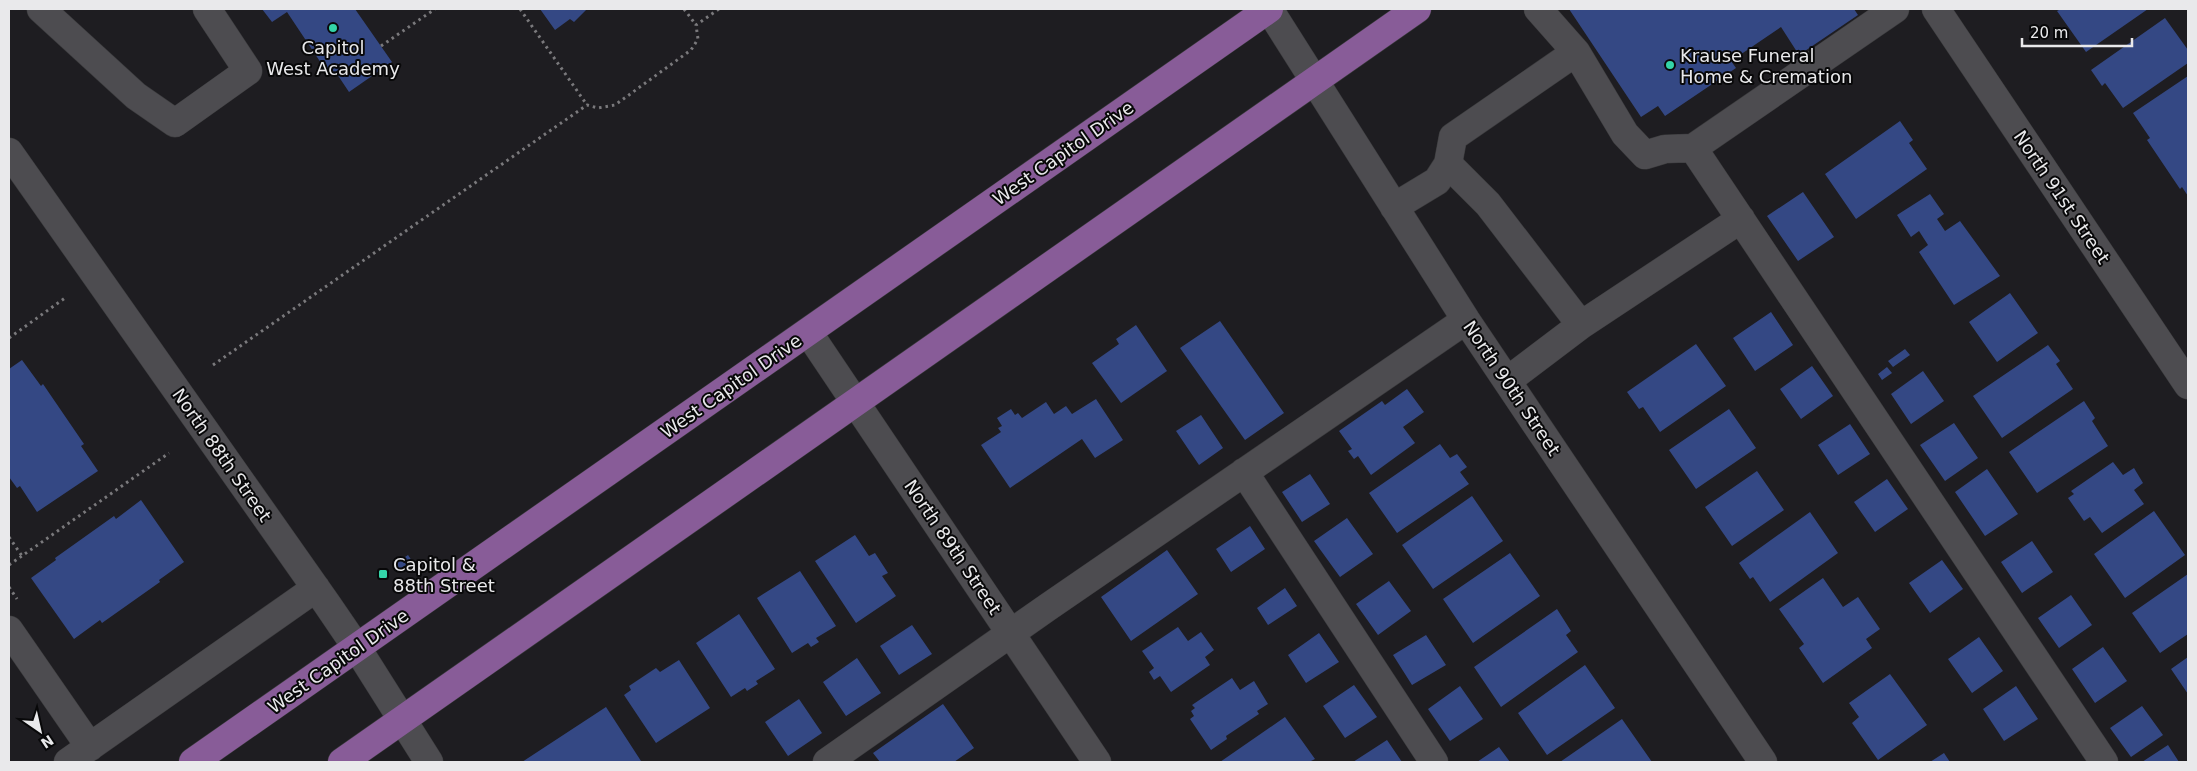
<svg xmlns="http://www.w3.org/2000/svg" width="2197" height="771" viewBox="0 0 2197 771" font-family="'DejaVu Sans',sans-serif">
<rect width="100%" height="100%" fill="#1e1d21"/>
<path fill="#344884" d="M262 9H355L392 62 349 92 335 71 329 75 287 12 272 22Z
M540 9H587L574 22 570 19 555 30Z
M1569 9H1854L1858 15 1799 55 1781 27 1731 61 1736 68 1665 116 1658 106 1641 117Z
M2061 9H2148L2086 52 2057 11Z
M2165 18 2188 50V63L2123 108 2105 83 2102 86 2091 70Z
M2188 76V196L2182 187 2180 189 2147 140 2150 138 2133 113Z
M1900 121 1913 140 1909 143 1927 169 1856 219 1825 174Z
M1803 192 1834 237 1798 261 1767 216Z
M1930 194 1944 214 1937 219 1945 231 1960 221 2000 276 1954 305 1919 252 1928 245 1919 231 1911 237 1897 215Z
M2010 293 2038 333 1997 362 1969 322Z
M1771 312 1793 345 1755 371 1733 338Z
M1220 321 1284 413 1245 440 1180 348Z
M1136 325 1167 371 1121 403 1092 363 1119 344 1116 339Z
M1696 344 1726 386 1660 432 1643 407 1639 409 1627 392Z
M2048 345 2060 361 2056 364 2073 389 2002 438 1973 396Z
M1905 349 1910 355 1893 367 1888 361Z
M22 360 41 386 43 384 84 444 81 446 98 471 37 512 20 486 17 488 9 477V369Z
M1812 366 1833 396 1801 419 1780 389Z
M1887 367 1892 373 1882 380 1878 374Z
M1923 371 1944 401 1911 424 1891 394Z
M1407 389 1424 412 1403 427 1415 443 1371 475 1358 456 1354 459 1348 451 1352 449 1339 431 1382 401 1385 405Z
M1096 399 1123 440 1095 458 1082 439 1010 488 981 445 1001 432 998 428 1002 426 997 418 1011 409 1015 415 1018 413 1022 418 1046 402 1054 414 1066 406 1072 414Z
M2084 401 2095 418 2092 421 2108 446 2037 493 2009 452Z
M1729 409 1756 448 1696 489 1669 450Z
M1201 415 1223 448 1199 465 1176 431Z
M1954 423 1978 458 1945 481 1920 445Z
M1850 424 1870 454 1838 475 1818 445Z
M1440 444 1450 458 1457 454 1467 467 1460 472 1469 484 1397 533 1369 493Z
M2113 462 2123 475 2134 468 2143 483 2134 490 2144 504 2102 533 2090 517 2084 521 2068 498 2074 494 2071 491Z
M1987 469 2018 514 1985 536 1955 492Z
M1757 471 1784 510 1732 546 1705 507Z
M1310 474 1330 504 1302 522 1282 492Z
M1887 479 1908 509 1875 532 1854 502Z
M1472 496 1503 541 1433 589 1402 545Z
M141 500 184 562 159 580 160 582 102 623 100 620 74 639 31 578 56 560 55 558 114 516 116 519Z
M2154 511 2185 555 2125 598 2094 554Z
M1810 512 1838 553 1770 602 1753 577 1750 579 1739 563Z
M1347 518 1373 554 1340 577 1314 541Z
M1250 526 1265 549 1231 572 1216 549Z
M855 535 869 556 875 553 888 573 882 576 896 596 856 623 815 561Z
M2032 541 2053 572 2022 593 2001 562Z
M1167 550 1198 594 1131 641 1101 597Z
M1510 553 1540 596 1473 643 1443 599Z
M408 555 412 561 397 571 393 565Z
M1942 560 1963 589 1930 613 1909 583Z
M800 571 836 626 816 638 819 642 811 647 808 643 792 653 757 598Z
M2188 574V634L2160 653 2132 613Z
M1823 578 1843 607 1858 597 1880 629 1866 639 1872 648 1823 683 1799 648 1804 644 1779 609Z
M1389 581 1411 611 1378 635 1356 604Z
M1285 588 1297 606 1268 625 1257 608Z
M2071 595 2092 625 2059 648 2038 618Z
M1557 609 1571 631 1566 635 1578 652 1501 707 1474 667Z
M739 614 775 669 756 681 758 684 747 691 745 688 731 697 696 643Z
M912 625 932 654 899 675 880 646Z
M1178 627 1188 641 1201 632 1214 650 1205 657 1210 665 1171 692 1160 676 1154 680 1149 672 1154 668 1142 651Z
M1319 633 1339 662 1306 683 1288 655Z
M1426 635 1446 665 1412 685 1393 655Z
M1979 637 2003 671 1972 693 1948 659Z
M2103 647 2127 681 2095 703 2072 669Z
M2188 657V694L2171 669Z
M857 658 881 693 846 716 823 682Z
M679 660 710 708 656 743 624 695 631 690 629 686 656 668 660 672Z
M1585 665 1615 708 1547 755 1518 713Z
M1890 674 1927 725 1878 760 1852 723 1859 717 1849 703Z
M1232 678 1240 690 1254 681 1268 704 1257 711 1259 714 1226 736 1227 739 1211 750 1190 719 1194 716 1191 711 1195 708 1192 705Z
M1354 685 1377 717 1345 738 1323 706Z
M1460 686 1483 719 1450 741 1428 709Z
M2016 686 2038 719 2004 741 1983 709Z
M799 699 822 733 788 756 765 722Z
M943 704 974 748 954 762H880L873 753Z
M2142 706 2163 735 2131 757 2110 728Z
M606 707 641 761 638 762H522Z
M1285 717 1315 759 1309 762H1220Z
M1622 719 1652 762H1560Z
M1387 740 1402 762H1353Z
M2168 745 2179 762H2142Z
M1499 747 1510 762H1477Z
M1944 753 1950 762H1930Z"/>
<g fill="none" stroke-linecap="round" stroke-linejoin="round">
<g stroke="#3a3a3c" stroke-width="29">
<path id="minor" d="M41 9 136 96 175 123 248 71 207 9
M1269 9 1466 320 1763 762
M1538 9 1576 52 1625 134 1645 155 1665 149 1693 148
M1895 9 1693 148 2104 762
M1936 9 2188 385
M9 152 327 604 357 648 429 762
M1448 164 1488 204 1581 325 1507 381
M1394 207 1437 181 1448 164 1453 137 1576 52
M1581 325 1741 219
M808 332 1097 762
M1244 472 1434 762
M9 630 90 747
M68 762 316 588
M827 762 1048 607 1466 320"/>
</g>
<g stroke="#3a3a3c" stroke-width="29">
<path id="major" d="M193 762 1269 9
M342 762 1417 9"/>
</g>
<path stroke="#7a797c" stroke-width="3" stroke-dasharray="2.5 4" stroke-linecap="butt" d="M520 9 587 105
M684 9 696 25
M381 46 435 9
M9 338 65 298
M213 365 587 105 598 108 615 105 691 50 698 39 696 25 719 9
M9 537 22 556
M9 565 169 453
M9 587 17 599"/>
<use href="#minor" stroke="#4d4c50" stroke-width="28"/>
<use href="#major" stroke="#885c98" stroke-width="28"/>
</g>
<g fill="#34d4a8" stroke="#080809" stroke-width="2">
<circle cx="333" cy="28" r="5"/>
<circle cx="1670" cy="65" r="5"/>
<rect x="378" y="569" width="10" height="10" rx="2.5"/>
</g>
<g text-anchor="middle" dominant-baseline="central" stroke-width="4" stroke-linejoin="round" paint-order="stroke">
<g font-size="18" fill="#e9e9eb" stroke="#080809" text-anchor="start">
<text x="333" y="47" text-anchor="middle">Capitol<tspan x="333" dy="21">West Academy</tspan></text>
<text x="1680" y="55">Krause Funeral<tspan x="1680" dy="21">Home &amp; Cremation</tspan></text>
<text x="393" y="564">Capitol &amp;<tspan x="393" dy="21">88th Street</tspan></text>
</g>
<g font-size="18" fill="#e9e9eb" stroke="#080809">
<text transform="translate(1063 153) rotate(-35)">West Capitol Drive</text>
<text transform="translate(2062 197) rotate(56)">North 91st Street</text>
<text transform="translate(731 386) rotate(-35)">West Capitol Drive</text>
<text transform="translate(1512 388) rotate(56)">North 90th Street</text>
<text transform="translate(222 455) rotate(55)">North 88th Street</text>
<text transform="translate(953 547) rotate(56)">North 89th Street</text>
<text transform="translate(338 661) rotate(-35)">West Capitol Drive</text>
</g>
</g>
<rect width="2197" height="771" fill="none" stroke="#e9e9eb" stroke-width="20"/>
<g transform="translate(40 731) rotate(146)" stroke="#080809" stroke-width="4" paint-order="stroke">
<path d="M0-4L9 19L0 12L-9 19Z" fill="#e9e9eb"/>
<text y="-8" font-size="14" font-weight="bold" text-anchor="middle" fill="#e9e9eb">N</text>
</g>
<path d="M2022 38v8h110v-8" fill="none" stroke="#e9e9eb" stroke-width="2.5"/>
<text x="2030" y="38" font-size="15" fill="#e9e9eb" stroke="#080809" stroke-width="4" paint-order="stroke">20 m</text>
</svg>
